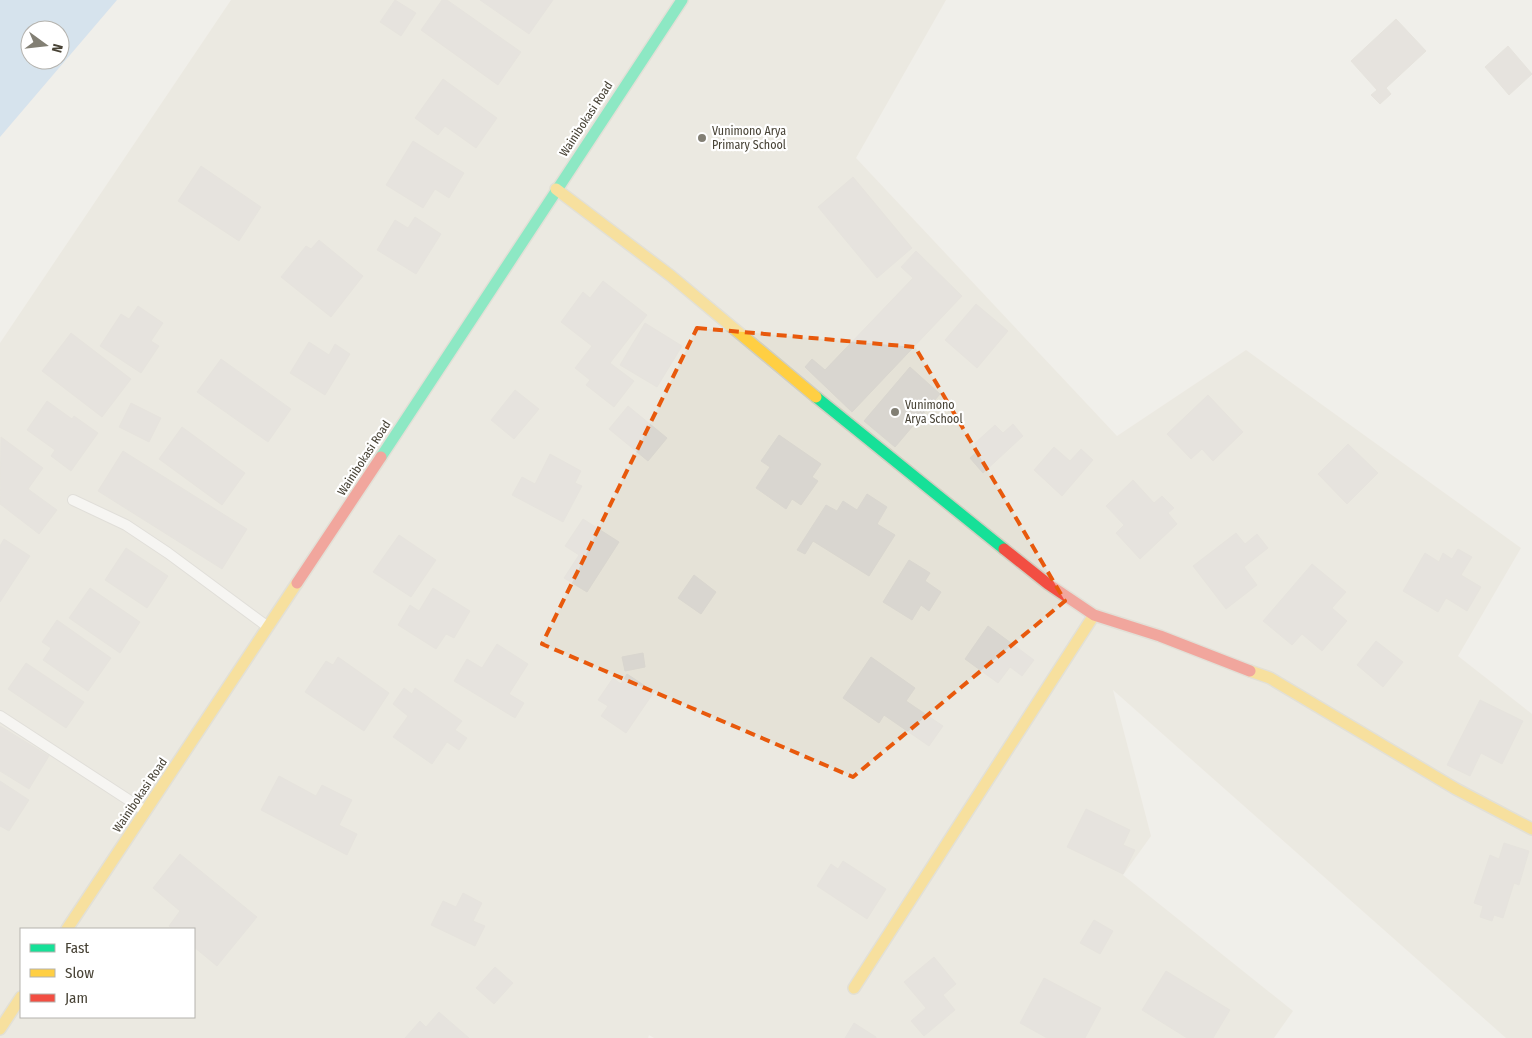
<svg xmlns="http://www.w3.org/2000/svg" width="1532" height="1038" viewBox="0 0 1532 1038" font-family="'Fira Sans Condensed',sans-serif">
<rect width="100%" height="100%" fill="#f0efea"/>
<path fill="#e5e2d7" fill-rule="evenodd" d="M231 0H946L856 158 1117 436 1246 350 1521 548 1458 656 1532 714V1038H1506L1113 690 1151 836 1123 875 1293 1011 1274 1038H654L649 1035 648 1038H0V343ZM21 929H194V1017H21Z"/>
<path fill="#b7d4f2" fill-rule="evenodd" d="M0 0H117L0 137ZM30 30H60V60H30Z"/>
<path fill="#d9d6d0" stroke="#d9d6cf" d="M395 0 416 13 401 36 380 22Z
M442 0H447L521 52 498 85 421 30Z
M480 0H553L529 34Z
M1396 19 1426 51 1386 88 1391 94 1380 104 1371 95 1377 90 1351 61Z
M1508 46 1532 74 1509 95 1485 67Z
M443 79 497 118 476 148 445 126 438 135 415 118Z
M413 141 464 173 449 198 435 189 423 208 386 185Z
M201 166 261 207 239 241 178 201Z
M853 177 912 248 877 278 818 207Z
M415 217 441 234 416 274 377 250 395 220 408 228Z
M319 240 363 276 331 317 281 277 306 246 311 249Z
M916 251 962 296 852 412 805 367 812 359 825 370 913 278 901 267Z
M603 281 647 315 610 363 634 381 614 407 586 385 590 380 575 368 592 346 561 322 583 292 590 298Z
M976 304 1008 331 977 368 945 340Z
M138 306 163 323 151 341 159 346 141 373 100 346 121 314 129 319Z
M645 323 682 346 657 387 620 365Z
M71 333 131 379 102 417 42 371Z
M309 342 329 355 335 344 350 354 325 395 290 373Z
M221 359 291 409 268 442 197 392Z
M910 367 940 394 895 447 864 421Z
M515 390 539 409 514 439 491 420Z
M1208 395 1243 432 1213 461 1202 449 1191 459 1167 434Z
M47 401 72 419 74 416 98 433 71 471 51 456 55 450 27 430Z
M131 403 161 418 149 442 119 427Z
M628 406 667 438 648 461 609 429Z
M1013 424 1023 436 983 473 970 458 979 450 974 444 995 425 1003 433Z
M182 427 245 473 222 505 159 459Z
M779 435 821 464 812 477 818 481 801 505 792 499 786 509 756 488 770 467 761 461Z
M1 437 43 468 28 489 57 510 39 534 0 504Z
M1348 444 1378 473 1347 504 1318 474Z
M1054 447 1070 461 1081 449 1093 460 1062 496 1034 470Z
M123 451 247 529 222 569 98 491Z
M550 454 581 471 575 483 582 486 563 522 512 495 522 477 535 484Z
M1133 480 1154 503 1162 496 1174 508 1168 513 1177 524 1140 559 1116 533 1124 525 1106 506Z
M867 494 887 507 877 524 895 535 869 576 813 541 805 554 797 550 826 505 837 511 843 501 857 510Z
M583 519 619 542 587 592 564 578 579 555 565 546Z
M1236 533 1245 544 1257 534 1268 548 1244 567 1257 585 1226 609 1193 566Z
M399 535 436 560 411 597 373 572Z
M4 539 30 556 0 602V546Z
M126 548 168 576 147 608 105 580Z
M1458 549 1472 557 1461 575 1481 587 1467 611 1446 598 1438 612 1403 591 1425 553 1439 562 1443 553 1452 559Z
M909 560 930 573 925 581 941 592 929 611 921 605 912 620 883 602Z
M1312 564 1346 592 1332 608 1347 621 1322 651 1302 634 1292 645 1263 621Z
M694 575 716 592 701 614 678 598Z
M90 588 140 622 120 653 69 618Z
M433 588 470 611 454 638 446 634 436 649 398 625 410 605 419 611Z
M57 620 111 658 88 691 43 660 51 648 42 642Z
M988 626 1034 660 1022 676 1010 667 998 683 965 659Z
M1376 641 1403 662 1383 687 1357 665Z
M497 644 528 664 509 694 524 703 515 718 454 681 467 659 482 668Z
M643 653 645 667 625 671 622 657Z
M338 657 389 693 364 731 305 692 326 661 333 665Z
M871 657 915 688 906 701 943 726 929 746 884 715 879 723 843 698Z
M26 663 84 702 66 728 8 689Z
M627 674 654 692 626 733 601 716 608 706 598 700 613 678 621 684Z
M404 688 412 694 415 688 462 721 455 730 467 738 459 750 447 742 432 764 393 737 408 716 393 704Z
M1480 700 1523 721 1502 764 1481 753 1470 776 1447 765Z
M0 726 49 756 29 789 0 771Z
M279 776 316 796 322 785 352 800 339 825 357 834 347 855 261 810Z
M0 781 29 800 9 831 0 826Z
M1086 809 1130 830 1123 845 1135 850 1123 874 1067 847Z
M1504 843 1529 851 1519 885 1514 883 1503 918 1494 915 1492 921 1480 917 1483 906 1474 903 1490 855 1499 859Z
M180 854 257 917 217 966 194 947V929H173L169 926 180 911 153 888Z
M843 861 886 889 867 919 817 886 831 864 838 869Z
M463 893 482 903 473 921 485 926 475 946 431 925 443 901 456 907Z
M1094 920 1113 931 1100 954 1080 943Z
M934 957 956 984 943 995 955 1010 924 1036 911 1021 926 1008 904 982Z
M495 967 513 983 494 1004 476 988Z
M1166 971 1230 1010 1213 1038H1187L1142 1010Z
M1044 978 1101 1008 1085 1038H1047L1020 1023Z
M439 1012 469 1038H405L420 1021 426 1027Z
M854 1023 876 1037V1038H845Z"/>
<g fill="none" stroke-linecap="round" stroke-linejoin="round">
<g stroke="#cdcbc6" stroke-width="12">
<path id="lane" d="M73 500 126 525 168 553 268 627
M0 716 144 810"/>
</g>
<g stroke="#d0cec0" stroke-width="14">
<path id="fast" d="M816 397 1004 549
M381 457 682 0"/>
</g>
<g stroke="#d0cec0" stroke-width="14">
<path id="slow" d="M556 189 671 276 816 397
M1250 671 1270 678 1456 789 1532 829
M67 929 297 583
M854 988 1094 615
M0 1029 21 997"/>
</g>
<g stroke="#d0cec0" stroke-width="14">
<path id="jam" d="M1004 549 1048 584 1094 615 1160 636 1250 671
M297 583 381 457"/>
</g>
<use href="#lane" stroke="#fdfdfc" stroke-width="10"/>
<use href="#fast" stroke="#16e098" stroke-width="11"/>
<use href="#slow" stroke="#ffcf43" stroke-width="11"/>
<use href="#jam" stroke="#f24e42" stroke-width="11"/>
</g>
<path d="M0 0H1532V1038H0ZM697 328 915 347 1065 601 853 777 542 644Z" fill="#f0efea" fill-opacity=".55" fill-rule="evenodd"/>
<path fill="none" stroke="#e8590c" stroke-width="4" stroke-dasharray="10 6" stroke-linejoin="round" d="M697 328 915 347 1065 601 853 777 542 644Z"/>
<g fill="#827f74" stroke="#fff" stroke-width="2">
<circle cx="702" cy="138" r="5"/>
<circle cx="895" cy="412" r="5"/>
</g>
<g text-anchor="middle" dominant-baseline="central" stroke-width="4.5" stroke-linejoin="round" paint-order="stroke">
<g font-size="12" fill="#474235" stroke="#fff">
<text transform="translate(586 119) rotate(-57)">Wainibokasi Road</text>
<text transform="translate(364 458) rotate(-57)">Wainibokasi Road</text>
<text transform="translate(140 795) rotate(-56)">Wainibokasi Road</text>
</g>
<g font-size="12" fill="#474235" stroke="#fff" text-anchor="start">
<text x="712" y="131">Vunimono Arya<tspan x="712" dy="14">Primary School</tspan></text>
<text x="905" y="405">Vunimono<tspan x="905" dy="14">Arya School</tspan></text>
</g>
</g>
<rect x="20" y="928" width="175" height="90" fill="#ffffff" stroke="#b5b3ae"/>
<rect x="30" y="944" width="25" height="8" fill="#16e098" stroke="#b5b3ae"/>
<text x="65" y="953" font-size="15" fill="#474235">Fast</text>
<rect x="30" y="969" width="25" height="8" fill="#ffcf43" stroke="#b5b3ae"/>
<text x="65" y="978" font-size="15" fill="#474235">Slow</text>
<rect x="30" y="994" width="25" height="8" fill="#f24e42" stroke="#b5b3ae"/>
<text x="65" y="1003" font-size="15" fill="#474235">Jam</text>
<g transform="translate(45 45) rotate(105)"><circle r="24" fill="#ffffff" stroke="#b5b3ae"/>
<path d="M0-4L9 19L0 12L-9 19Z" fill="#827f74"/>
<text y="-8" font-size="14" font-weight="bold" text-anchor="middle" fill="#474235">N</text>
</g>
</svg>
